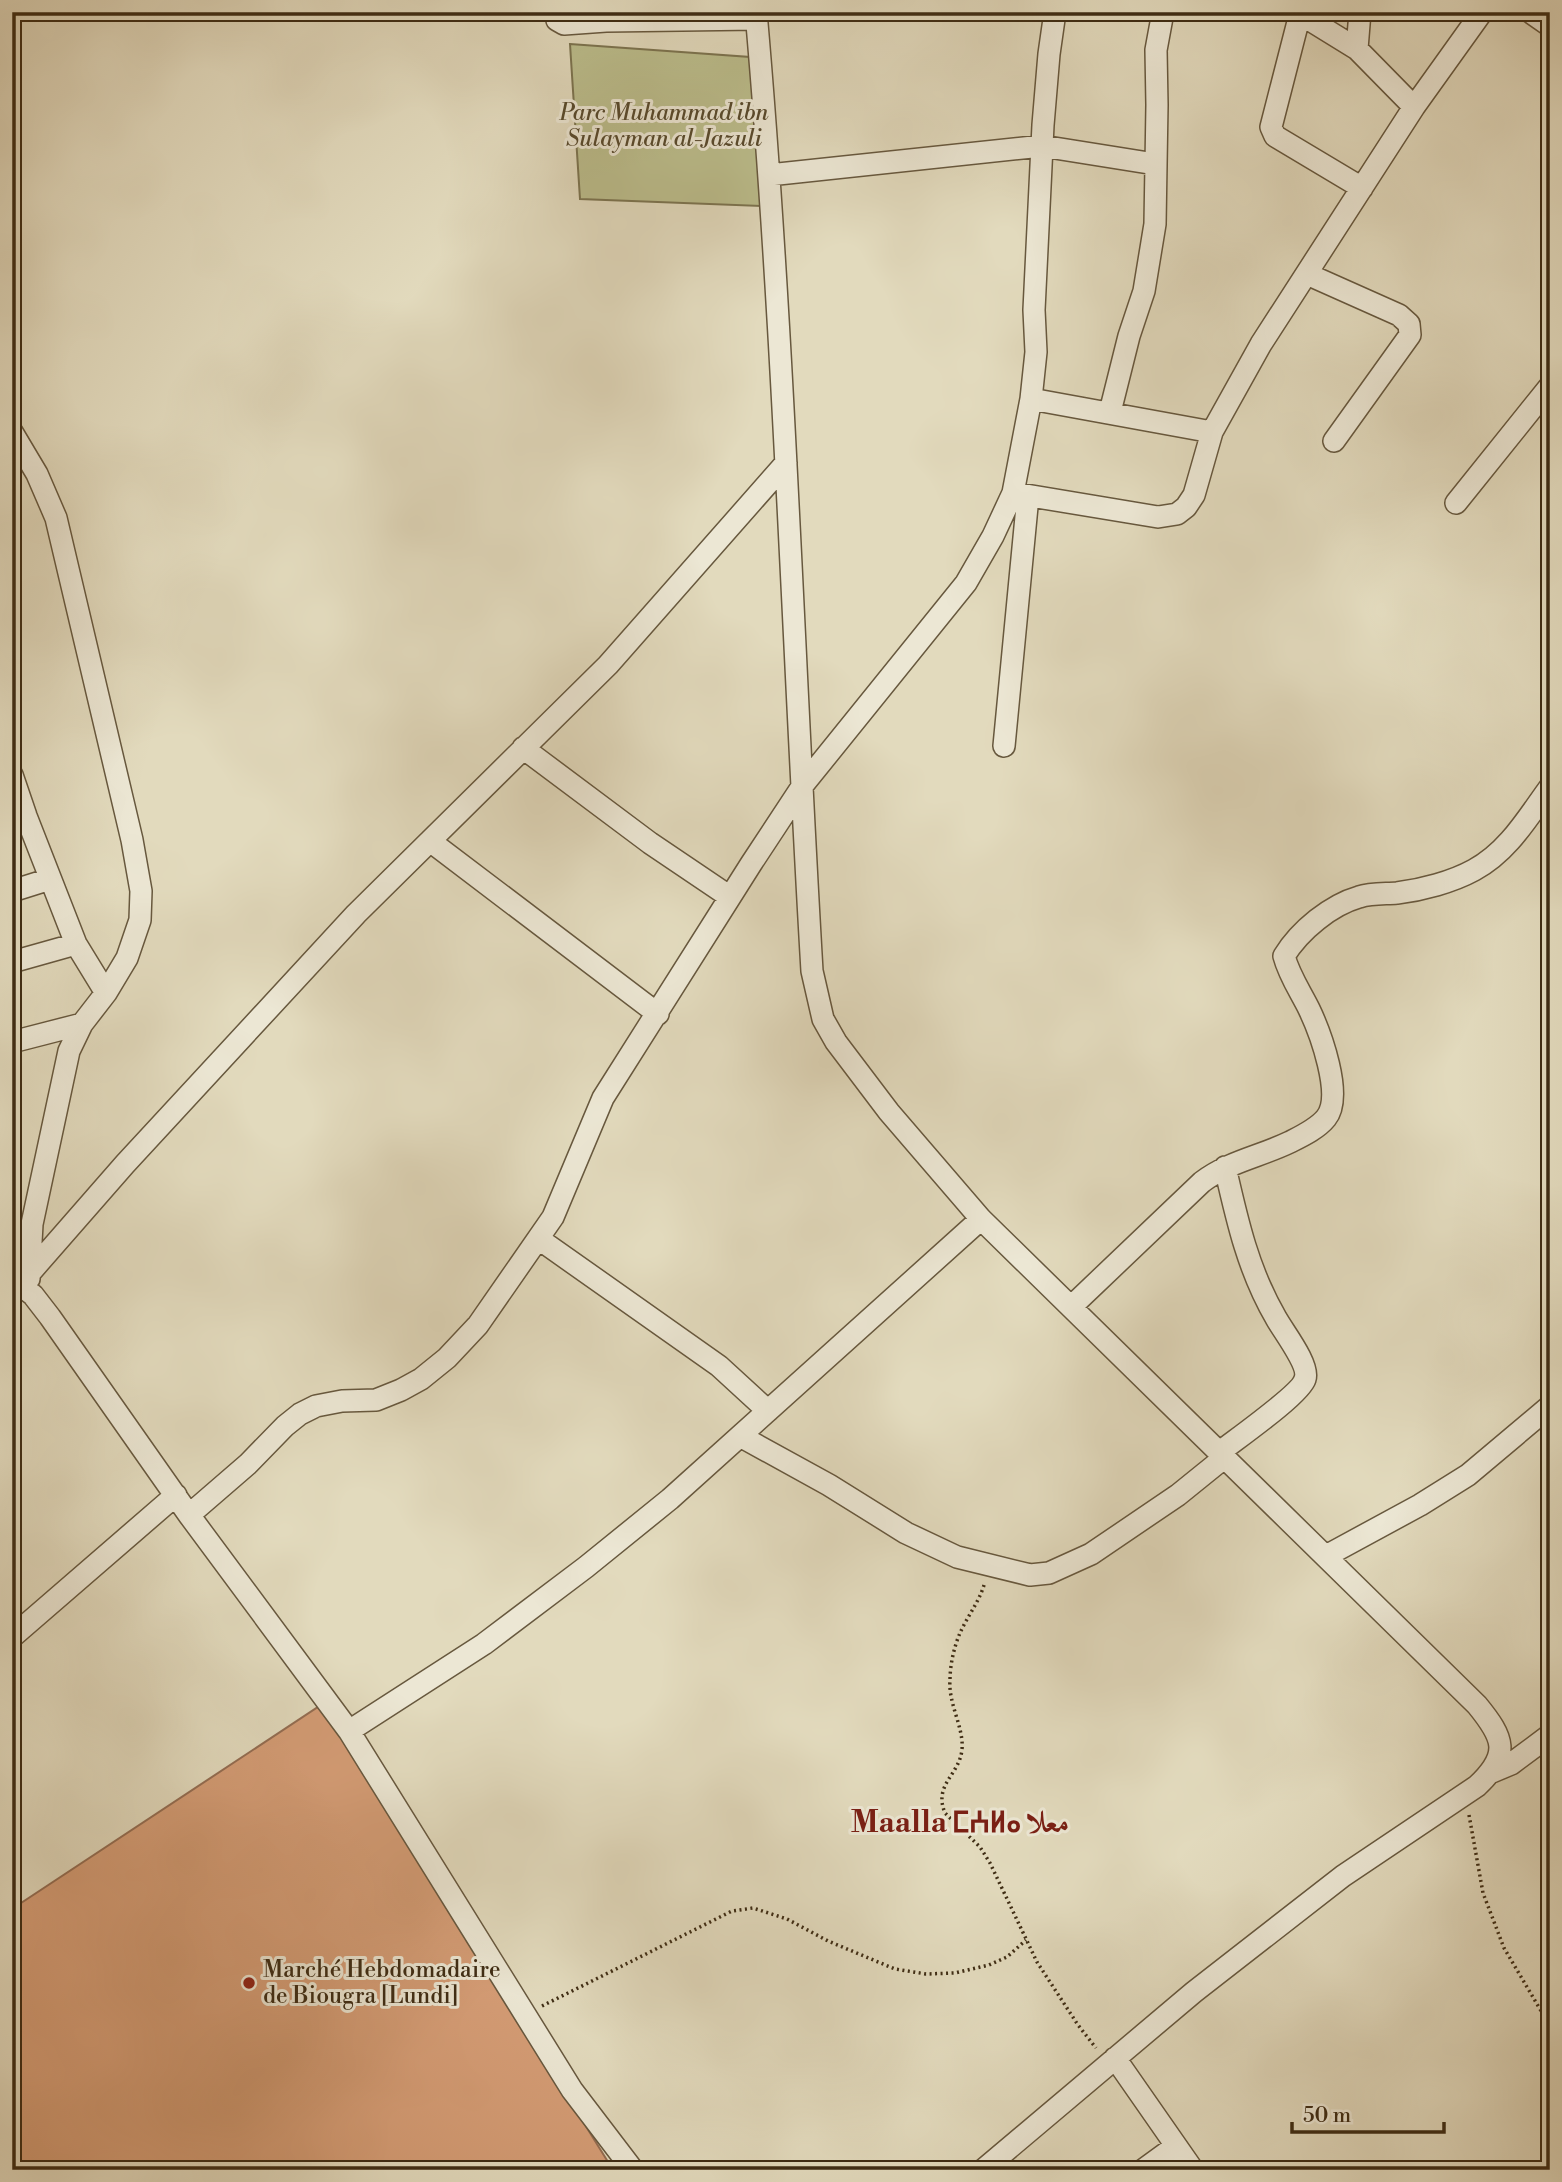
<svg xmlns="http://www.w3.org/2000/svg" width="1562" height="2182" viewBox="0 0 1562 2182" font-family="'Libre Bodoni',Amiri,'Noto Sans Tifinagh',serif">
<rect width="100%" height="100%" fill="#e2dabd"/>
<filter id="stains"><feTurbulence type="fractalNoise" baseFrequency=".00286" numOctaves="4"/><feColorMatrix values="0 0 0 0 .2 0 0 0 0 .09 0 0 0 0 .02 0 0 0 .5 -.17"/></filter>
<radialGradient id="worn" r=".72"><stop offset=".6" stop-color="#630" stop-opacity="0"/><stop offset="1" stop-color="#630" stop-opacity=".3"/></radialGradient>
<path fill="#bbbd8c" stroke="#7c7450" stroke-width="2" d="M570 44 750 57 761 206 580 199Z"/>
<path fill="#d49c75" stroke="#946d52" stroke-width="2" d="M324 1703 613 2170H12V1909Z"/>
<g fill="none" stroke-linecap="round" stroke-linejoin="round">
<g stroke="#67583e" stroke-width="24">
<path id="minor" d="M556 12 557 20 564 24 606 21 757 19
M756 12C784 331 793 651 812 971L823 1019 836 1042 889 1112 981 1219 1477 1705C1504 1738 1511 1754 1477 1786L1343 1876 1194 1992 983 2170
M1297 12 1357 49 1414 107
M1530 12 1550 26
M1300 14 1271 127 1275 136 1362 188
M1357 49 1360 12
M769 175 1042 146 1155 164
M1307 274 1399 315 1409 324 1410 335 1334 441
M1031 399 1212 432
M1110 412 1129 336 1144 291 1155 224 1157 105 1156 50 1163 12
M12 432 37 474 56 518 132 840 141 891 140 920 127 958 106 993 82 1024 69 1051 32 1224 29 1279
M1013 493 1158 517 1177 514 1186 507 1194 495 1212 432 1261 344 1414 107 1482 12
M1456 503 1550 386
M1004 746 1028 496
M523 748 650 843 730 897
M12 775 26 816 76 944 106 993
M430 841 658 1014
M12 891 50 879
M12 962 76 944
M12 1042 82 1024
M539 1239 719 1366 768 1411
M28 1275 125 1164 356 914 608 665 786 463
M12 1279 33 1295 50 1317 189 1515 349 1731 572 2090 633 2170
M1072 1306 1202 1182C1230 1161 1259 1157 1290 1142 1302 1136 1317 1129 1326 1118 1344 1096 1320 1032 1309 1009 1300 991 1289 975 1284 956 1300 930 1331 905 1359 897 1371 893 1385 894 1397 893 1422 890 1452 882 1474 870 1508 852 1528 817 1550 787
M740 1436 829 1485 906 1533 957 1557 1030 1575 1049 1573 1091 1554 1178 1495 1225 1457
M1220 1452C1235 1440 1301 1394 1305 1379 1310 1365 1283 1331 1276 1318 1248 1270 1237 1220 1225 1167
M189 1515 248 1464 285 1426 300 1414 316 1406 342 1401 376 1400 401 1390 421 1379 447 1358 478 1325 553 1217 603 1098 751 864 803 785 966 583 993 536 1013 493 1031 399 1036 352 1034 310 1043 125 1049 54 1055 12
M1326 1556 1420 1505 1468 1475 1550 1406
M12 1637 176 1495
M349 1731 484 1644 586 1567 670 1499 981 1219
M1492 1772 1511 1764 1550 1735
M1115 2058 1193 2170
M1143 2170 1176 2146"/>
</g>
<path stroke="#3e2c14" stroke-width="3.5" stroke-dasharray="2 3.5" stroke-linecap="butt" d="M984 1585C979 1602 967 1617 960 1633 954 1647 950 1665 950 1680 948 1703 964 1728 962 1749 960 1775 933 1784 945 1813L980 1847 990 1863 1037 1962 1078 2025 1096 2048
M1469 1815 1483 1893 1504 1948 1550 2026
M542 2006 732 1911 753 1908 787 1919 828 1941 895 1969 926 1974 955 1973 989 1965 1007 1957 1026 1940"/>
<use href="#minor" stroke="#ece7d4" stroke-width="21"/>
</g>
<circle fill="#8f2418" stroke="#ece7d4" stroke-width="2.5" cx="249" cy="1983" r="7"/>
<g text-anchor="middle" dominant-baseline="central" stroke-width="6" stroke-linejoin="round" paint-order="stroke">
<g font-size="23" font-style="italic" fill="#57492c" stroke="#ece7d4">
<text x="664" y="113">Parc Muhammad ibn<tspan x="664" dy="26">Sulayman al-Jazuli</tspan></text>
</g>
<g font-size="23" fill="#3e2c14" stroke="#ece7d4" text-anchor="start">
<text x="263" y="1970">Marché Hebdomadaire<tspan x="263" dy="26">de Biougra [Lundi]</tspan></text>
</g>
<g font-size="30" font-weight="bold" fill="#7a1f14" stroke="#ece7d4">
<text x="960" y="1823">Maalla ⵎⵄⵍⴰ معلا</text>
</g>
</g>
<rect width="1562" height="2182" fill="none" stroke="#e2dabd" stroke-width="42"/>
<rect x="14" y="14" width="1534" height="2154" fill="none" stroke="#3e2c14" stroke-width="3.5"/>
<rect x="21" y="21" width="1520" height="2140" fill="none" stroke="#3e2c14" stroke-width="2"/>
<path d="M1292 2122v10h152v-10" fill="none" stroke="#3e2c14" stroke-width="3.5"/>
<text x="1303" y="2122" font-size="21" fill="#3e2c14" stroke="#ece7d4" stroke-width="5" paint-order="stroke">50 m</text>
<rect width="100%" height="100%" filter="url(#stains)"/>
<rect width="100%" height="100%" fill="url(#worn)"/>
</svg>
